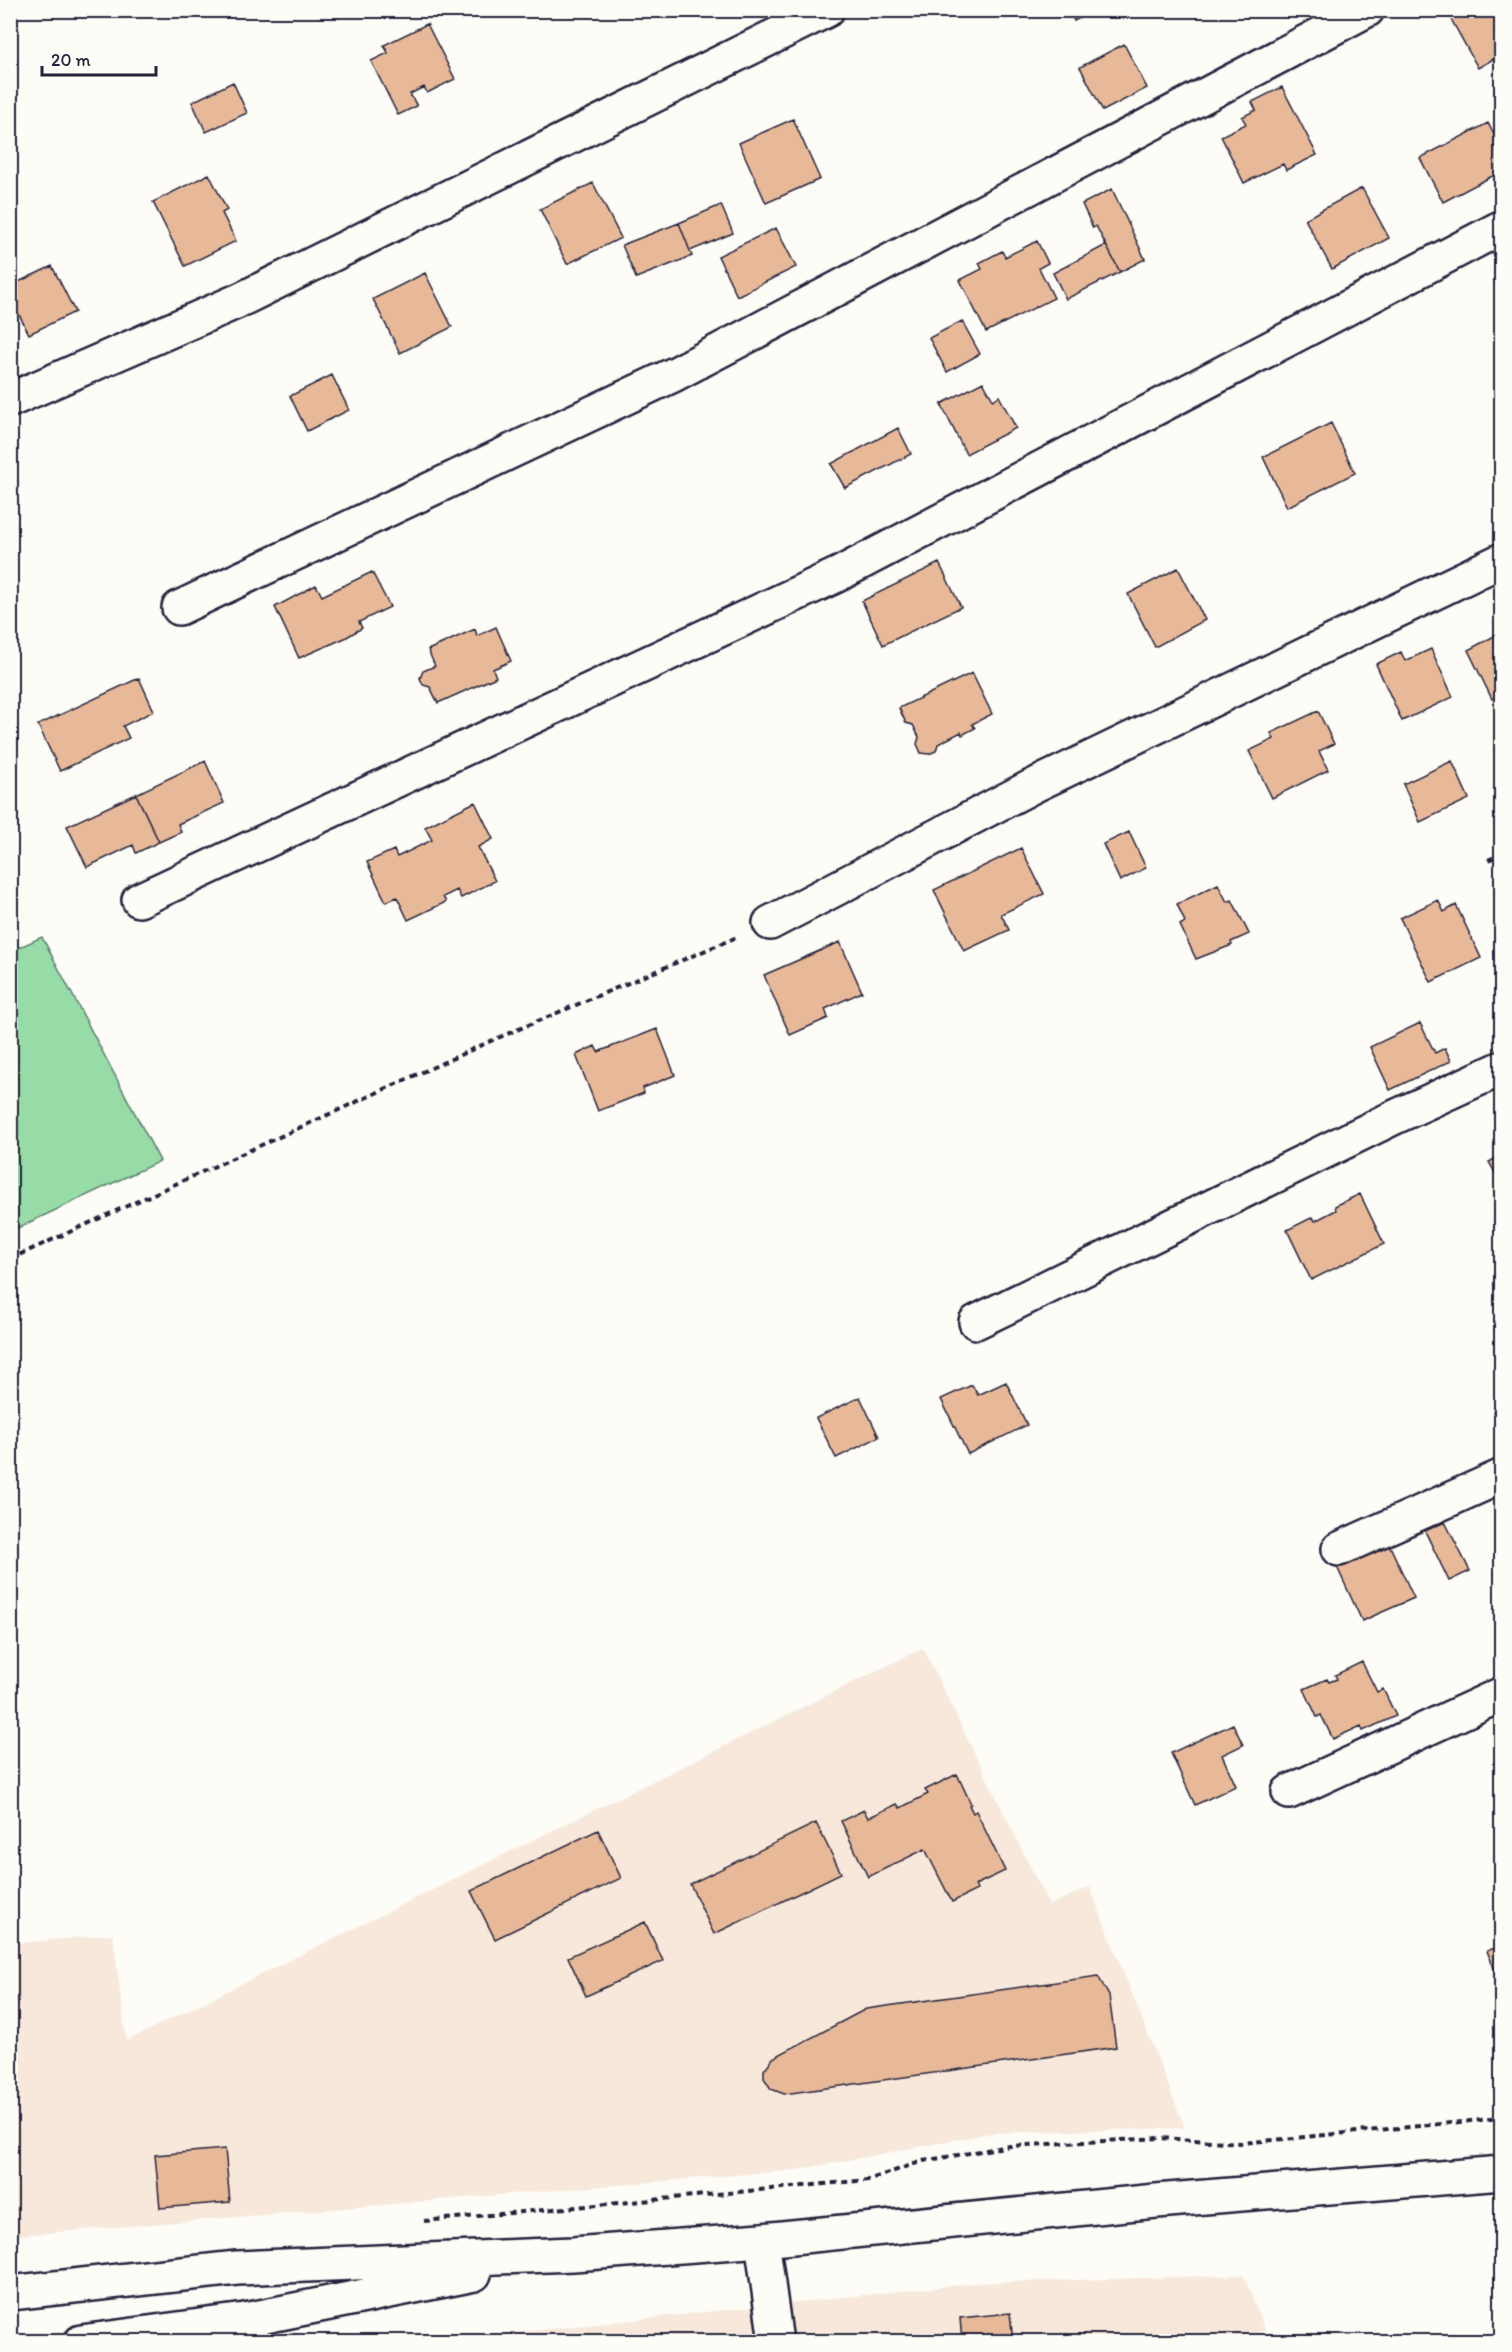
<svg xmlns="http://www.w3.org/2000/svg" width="1512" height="2352" viewBox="0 0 1512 2352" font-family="Itim,sans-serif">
<rect width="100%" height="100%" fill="#fdfcf7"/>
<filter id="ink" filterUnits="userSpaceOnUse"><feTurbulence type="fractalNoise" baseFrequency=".0167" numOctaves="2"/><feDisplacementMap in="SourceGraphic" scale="12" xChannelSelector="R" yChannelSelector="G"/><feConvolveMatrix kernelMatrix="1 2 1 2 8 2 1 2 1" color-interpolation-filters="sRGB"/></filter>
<g filter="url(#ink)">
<path fill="#f7e8db" d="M923 1648 1049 1905 1090 1887 1185 2128 992 2133 796 2170 11 2236V1944L113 1934 126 2041Z
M1243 2275 1265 2330 1234 2342H430L975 2283Z"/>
<path fill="#97dba7" stroke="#5c7e71" stroke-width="1.5" d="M42 937 160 1161 11 1231V951Z"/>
<path fill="#e8b999" stroke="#22223b" stroke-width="1.5" d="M1069 10H1096L1074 21Z
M1446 10H1502V54L1478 68Z
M427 24 455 79 427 93 424 87 410 94 417 106 398 115 371 61 388 53 384 45Z
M1124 44 1147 88 1103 111 1080 67Z
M233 82 247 113 206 132 192 102Z
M1282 87 1317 155 1286 170 1283 164 1244 183 1221 136 1246 124 1242 117 1256 110 1252 102Z
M793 119 820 179 766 203 739 143Z
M1488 123 1502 150V171L1443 202 1420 158Z
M209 174 227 210 222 213 236 241 185 266 153 202Z
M593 183 621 238 567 264 540 209Z
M1362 188 1389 238 1332 269 1305 219Z
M1112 189 1145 259 1120 272 1096 226 1093 228 1082 204Z
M721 205 733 233 690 251 679 223Z
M679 223 692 256 636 278 622 245Z
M776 228 796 267 737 296 718 256Z
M1037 241 1048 263 1039 268 1054 298 986 332 960 280 982 269 979 263 1002 251 1005 257Z
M1106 245 1120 272 1066 299 1053 273Z
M52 266 75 312 29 334 10 297V286Z
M425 273 452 327 400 353 373 299Z
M962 321 980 354 947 372 929 338Z
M332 375 349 410 307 431 290 396Z
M983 382 993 400 999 396 1016 428 966 454 941 404Z
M1331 423 1355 473 1287 507 1263 457Z
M898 428 911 454 845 488 831 464Z
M939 563 961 607 883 645 862 601Z
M1178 568 1205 620 1155 647 1128 594Z
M372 572 390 607 359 622 362 628 345 638 299 658 275 607 316 585 322 596Z
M496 627 511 661 493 669 496 677 438 703 430 687 423 685 420 678 423 671 435 666 428 650 475 629 477 636Z
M1500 633 1502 694 1492 699 1468 650Z
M1431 649 1453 697 1402 721 1376 664 1401 652 1405 661Z
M972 673 992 714 972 724 975 728 962 735 961 732 938 744 936 751 929 754 921 753 917 744 919 737 913 725 906 723 899 708Z
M139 678 154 711 123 726 129 738 60 771 38 725Z
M1318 711 1334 744 1319 751 1328 770 1272 798 1249 751 1274 739 1271 733Z
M205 761 224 803 178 824 181 832 159 842 136 794Z
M1452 761 1469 799 1420 822 1403 784Z
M136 794 159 842 136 853 133 845 87 867 67 826Z
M475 802 493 839 478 847 495 881 461 898 457 890 443 897 446 902 408 920 397 897 386 902 367 862 394 850 397 857 432 840 425 827Z
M1129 832 1146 868 1120 881 1103 844Z
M1021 848 1044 894 1001 914 1009 930 964 951 934 890Z
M1218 884 1227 902 1232 900 1249 934 1231 942 1232 945 1196 959 1180 925 1185 922 1177 904Z
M1438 900 1444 912 1456 905 1481 958 1431 982 1400 918Z
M840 942 862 992 825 1009 828 1018 790 1035 764 975Z
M1420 1023 1435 1053 1445 1048 1451 1061 1390 1090 1370 1047Z
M657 1029 675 1075 643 1088 644 1093 598 1111 576 1055 595 1046 598 1052Z
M1502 1155V1185L1489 1162Z
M1360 1194 1384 1244 1311 1280 1287 1230 1313 1217 1315 1221 1336 1210 1335 1206Z
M1006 1382 1027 1425 968 1454 941 1399 972 1385 978 1395Z
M860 1397 879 1437 836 1458 816 1418Z
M1445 1522 1470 1571 1449 1581 1425 1531Z
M1389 1544 1414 1598 1362 1621 1337 1567Z
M1362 1662 1377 1692 1383 1689 1396 1716 1363 1731 1361 1726 1333 1739 1321 1715 1317 1717 1304 1689 1327 1679 1329 1682 1337 1679 1335 1675Z
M1233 1724 1243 1745 1222 1755 1236 1786 1195 1805 1171 1753Z
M957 1774 971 1804 969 1805 973 1813 976 1811 1005 1871 975 1885 977 1890 952 1902 925 1849 868 1877 841 1821 864 1810 868 1818 897 1804 900 1808 928 1794 925 1790Z
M816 1823 841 1873 714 1934 690 1884Z
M598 1830 621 1878 495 1939 471 1891Z
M645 1922 663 1961 586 1996 568 1957Z
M1502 1945V1987L1487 1951Z
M1098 1976 1109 1996 1116 2047 784 2094 771 2089 764 2078V2070L773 2058 866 2009Z
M225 2149 230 2202 160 2208 155 2155Z
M1010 2313 1013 2342H962L960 2318Z"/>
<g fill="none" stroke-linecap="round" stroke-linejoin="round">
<g stroke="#22223b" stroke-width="38">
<path id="minor" d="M10 400 238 301 827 10
M179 608 675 374 1367 10
M139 900 837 575 1502 227
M770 923 1031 787 1502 560
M976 1322 1395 1117 1502 1068
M1339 1549 1502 1476
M1289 1792 1502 1694
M762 2240 776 2342"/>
</g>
<g stroke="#22223b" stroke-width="38">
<path id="major" d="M10 2293 237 2268 573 2254 762 2240 1156 2201 1502 2173
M81 2342 245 2320 474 2274"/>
</g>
<path stroke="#22223b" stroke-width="4" stroke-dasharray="6 4.5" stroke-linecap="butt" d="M1488 860 1502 854
M10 1259 493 1040 737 937
M424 2221 868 2180 923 2161 1010 2146 1160 2138 1242 2143 1502 2118"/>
<use href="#minor" stroke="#fdfcf7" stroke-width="33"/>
<use href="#major" stroke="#fdfcf7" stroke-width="33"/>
</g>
</g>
<rect width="1512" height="2352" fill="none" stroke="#fdfcf7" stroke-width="36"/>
<rect x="18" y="18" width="1476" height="2316" fill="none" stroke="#22223b" stroke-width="2" filter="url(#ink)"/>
<path d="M42 66v9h114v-9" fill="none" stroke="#22223b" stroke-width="3"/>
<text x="51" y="66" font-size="18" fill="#22223b" stroke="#fdfcf7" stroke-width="4.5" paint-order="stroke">20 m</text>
</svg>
